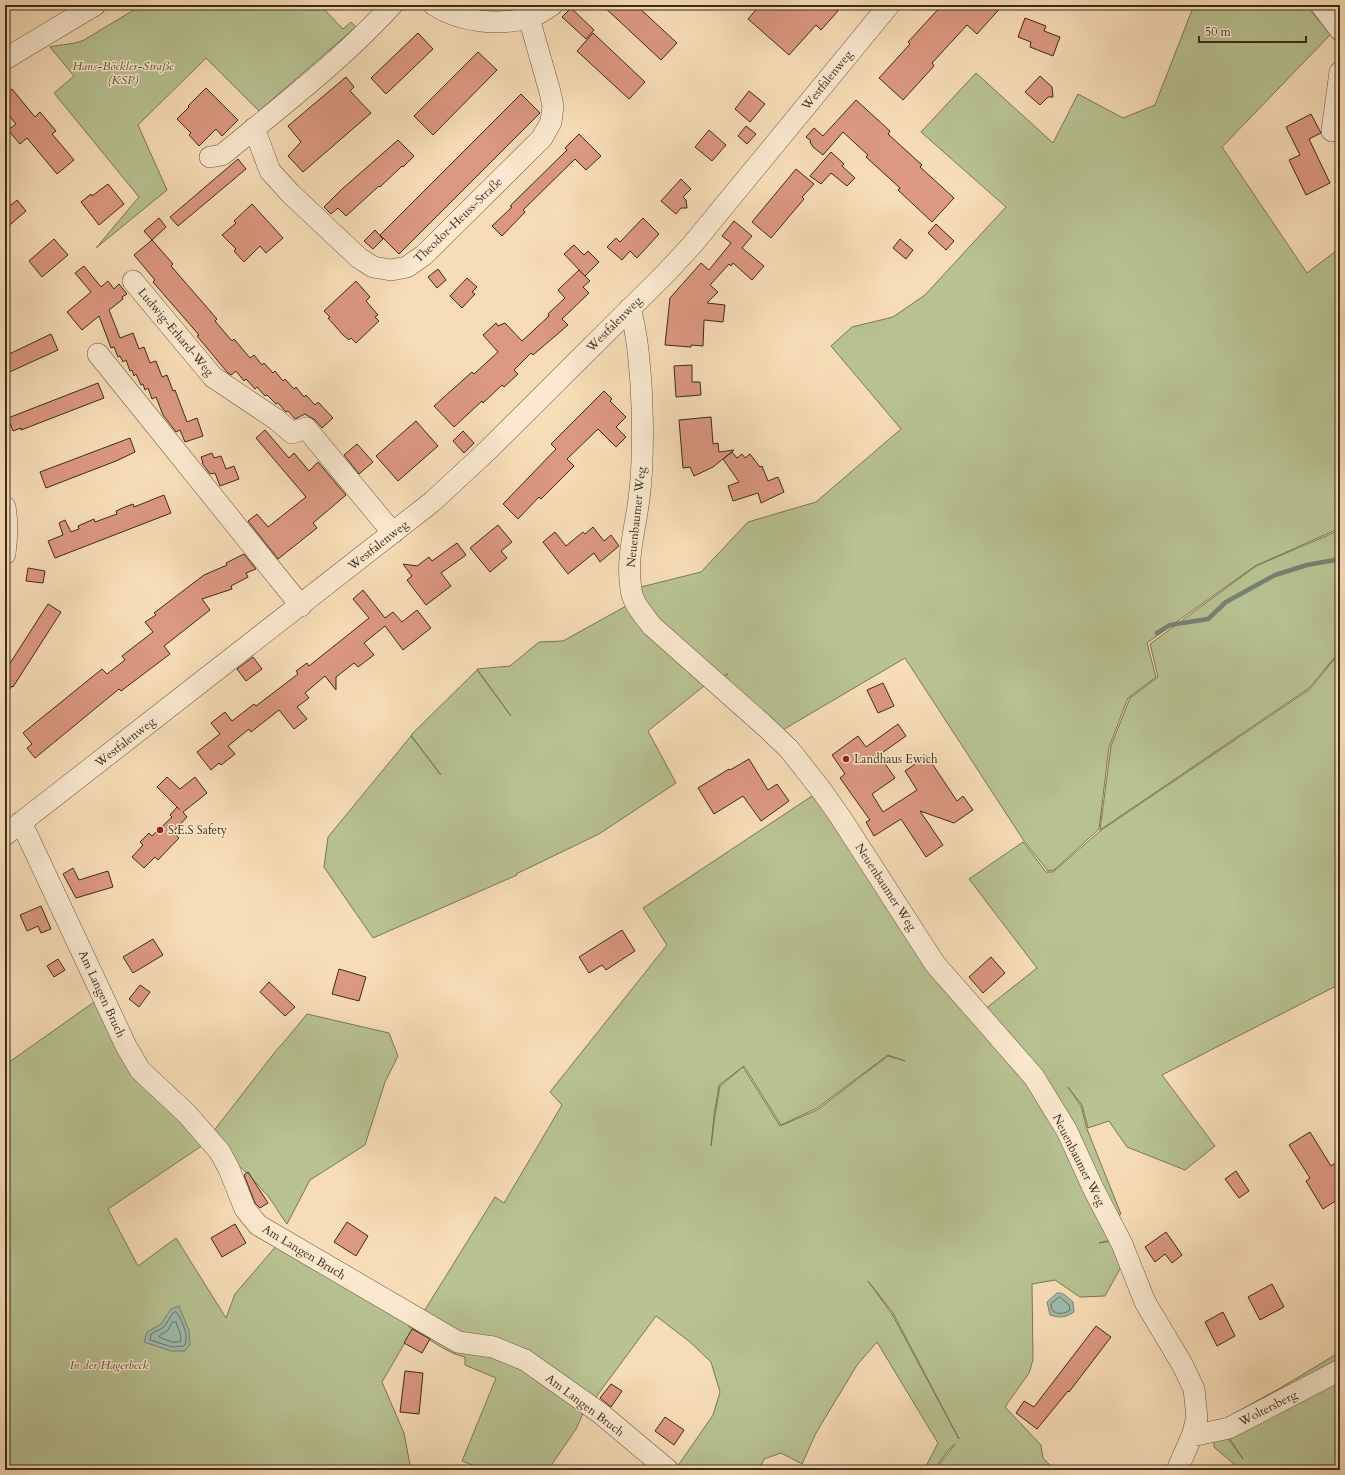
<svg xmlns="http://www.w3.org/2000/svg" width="1345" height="1475" viewBox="0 0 1345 1475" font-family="Cardo,serif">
<rect width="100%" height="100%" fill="#f7ddb7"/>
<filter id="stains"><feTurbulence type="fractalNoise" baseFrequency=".005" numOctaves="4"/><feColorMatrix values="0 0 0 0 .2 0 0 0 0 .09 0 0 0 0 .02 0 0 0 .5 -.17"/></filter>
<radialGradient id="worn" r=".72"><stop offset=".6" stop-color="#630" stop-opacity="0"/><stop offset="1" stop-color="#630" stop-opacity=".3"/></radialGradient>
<path fill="#b8c292" stroke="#7a7654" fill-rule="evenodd" d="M142 5H320L343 29 351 22 356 27 259 111 206 58 138 125 167 190 96 248 139 197 54 93 74 76 50 47C61 44 73 45 84 40Z
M1194 5H1305L1331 34 1222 147 1307 273 1340 248V528L1255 566 1147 643 1156 677 1128 698 1109 747 1099 829 1054 870 1048 871 1024 841 905 658 781 731 720 678 728 674 720 678 657 624 637 588 701 572 748 522 816 502 901 429 831 346 852 327 893 317 925 295 1006 207 921 132 976 73 1053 143 1078 94 1123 118 1155 105Z
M1340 530V651L1309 688 1100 830 1111 746 1130 698 1158 677 1150 644 1256 566Z
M628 605 704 686 648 731 676 783 599 834 516 874 517 875 373 938 324 867 328 837 411 736 441 775 411 735 477 670 511 716 477 669 510 666 539 642 563 641Z
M1340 652V984L1162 1075 1215 1146 1185 1170 1127 1147 1109 1121 1088 1128 1082 1105 1068 1087 1081 1106 1087 1129 1121 1214 1117 1217 1111 1240 1099 1243 1111 1241 1121 1267 1105 1296 1080 1297 1055 1280 1032 1284 1033 1360 1029 1373 1005 1407 1041 1445 1043 1458 1055 1470H935L955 1444 948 1450 934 1470H924L938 1443 877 1342 857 1365 816 1433 802 1464 781 1453 764 1459 759 1470H675L713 1415 720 1392 711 1362 690 1342 656 1316 593 1401 585 1409 576 1429 548 1470H485L462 1461 496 1378 465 1365V1357C448 1354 428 1338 413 1329L495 1197 504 1203 562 1105 550 1092 667 945 643 908 815 794 984 1010 1037 968 969 879 1023 842 1046 872H1053L1100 831 1310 689ZM888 1055 905 1061 888 1056 817 1110 780 1126 743 1067 720 1086 715 1115 711 1146 714 1115 719 1085 744 1066 781 1125 817 1108ZM868 1281 893 1313 959 1439 892 1314Z
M97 1000 206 1143 108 1209 138 1266 176 1238 226 1318 235 1294 277 1245 412 1320 408 1326 413 1329 382 1382 404 1433 411 1470H5V1065Z
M307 1014 389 1033 398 1056 385 1082 365 1145 310 1180 287 1224C280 1215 275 1205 268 1196 250 1175 229 1156 209 1137L275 1052 289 1036Z
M1340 1352V1470H1241L1214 1447V1439L1227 1437 1243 1459 1219 1422 1282 1387Z"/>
<path fill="#9dbcad" stroke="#768271" d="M1057 1293C1064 1292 1068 1298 1073 1302L1074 1312C1065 1318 1059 1318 1050 1315L1047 1302Z
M179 1306 189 1331 190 1344 185 1351H171L144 1342 147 1332 161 1324 171 1309Z"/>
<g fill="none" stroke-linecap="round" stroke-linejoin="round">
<path stroke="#6c7362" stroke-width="1" d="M1060 1297 1069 1305 1070 1310C1065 1314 1057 1315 1052 1310L1051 1304Z
M176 1312C182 1319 190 1338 184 1346L172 1347 150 1340 151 1334 164 1327 173 1313Z
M173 1322H176L180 1333 181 1340 180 1342H172L159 1337 160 1335 167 1331Z"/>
<path stroke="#768271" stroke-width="4.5" d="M1157 633 1170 625 1208 619 1226 602 1275 575 1307 565 1340 559"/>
</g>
<path fill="#dc9881" stroke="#3c2a16" d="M602 5H636L677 43 661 60Z
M760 5H832L838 11 821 30 816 25 789 55 748 19Z
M942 5H1003L977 34 967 25 932 63 934 66 903 100 879 78 910 44 908 42Z
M571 8 594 30 586 39 562 17Z
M1025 18 1046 26 1044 31 1060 37 1053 56 1030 47 1031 42 1018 37Z
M418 33 433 49 386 94 371 78Z
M593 33 645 82 629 99 577 51Z
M478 52 497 70 433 135 414 116Z
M1040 76 1052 87 1053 97H1048L1040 105 1025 92Z
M346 77 354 87 350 91 371 113 303 172 288 156 301 142 288 126Z
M206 88 238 120 222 136 216 129 199 146 189 135 191 133 177 119 189 107 188 106Z
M12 89 35 117 40 112 56 131 52 134 74 160 57 174 27 138 20 144 8 130 16 124 5 111V94Z
M749 91 765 104 750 122 735 109Z
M521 94 540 113 399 254 380 235Z
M856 100 890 131 888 134 922 165 920 167 954 198 932 222 898 190 900 188 866 157 868 155 843 132 823 155 813 147 810 142 811 141 806 137 814 128 823 136Z
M1311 114 1321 133 1309 139 1330 183 1306 195 1289 160 1300 155 1286 127Z
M746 126 756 134 747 144 738 136Z
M709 130 726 145 712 161 695 147Z
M579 134 601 156 586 170 575 159 523 210 525 212 502 236 492 226 512 207 510 206 567 150 565 148Z
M398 140 414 156 403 167 402 166 380 187 379 186 346 216 338 208 331 214 324 207 341 190Z
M831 152 844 164 842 166 855 178 847 186 831 173 821 184 810 176Z
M238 159 246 169 178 226 170 217Z
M796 169 814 184 802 197 804 199 771 238 752 222Z
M681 179 691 189 683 197 686 200 687 208H681L676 214 661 201Z
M108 184 124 204 99 225 81 202 91 194 92 196Z
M17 200 26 211 5 229V210Z
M252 204 283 238 266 253 260 246 244 262 234 251 236 249 222 235 236 223 234 221Z
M159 218 166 227 152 240 144 231Z
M643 218 659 234 637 258 630 251 622 260 607 247 616 238 620 242Z
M734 221 752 236 742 248 764 266 752 280 733 263 731 266 729 264 710 285 718 292 707 303 725 305 723 322 704 320 703 346 691 345V347L665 345 670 298 701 263 709 270 731 243 722 236Z
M936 224 954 241 946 250 928 233Z
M375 230 383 239 373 249 364 241Z
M54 239 68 255 42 277 29 261Z
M900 239 913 250 906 259 893 248Z
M152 240 173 264 171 266 217 319 215 321 232 341 234 339 250 358 254 355 262 365 264 363 273 373 275 371 283 381 285 379 294 389 296 387 304 397 306 395 315 405 318 402 333 418 322 428 315 420 305 414 295 419 288 411 286 412 285 411 278 403 276 404 267 395 265 396 257 387 255 389 246 379 244 381 236 371 231 375 227 372 197 336 199 335 153 282 155 280 134 255Z
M574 245 584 255 588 251 599 262 585 276 564 254Z
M84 266 101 287 108 281 114 289 119 284 127 294 122 297 123 299 109 310 120 338 133 333 139 349 144 347 150 363 156 361 162 377 167 375 173 391 175 390 187 422 197 418 203 436 185 442 180 430 176 432 163 415 156 397 152 399 148 388 145 390 143 384 141 385 136 374 134 376 132 370 130 371 126 360 123 362 120 356 118 357 114 347 111 348 99 316 82 330 67 312 91 292 75 273Z
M438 269 446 280 437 288 428 277Z
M579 270 590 281 583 287 589 293 562 319 568 325 533 355 531 353 514 370 518 374 504 387 502 385 483 403 482 401 454 427 434 406 472 372 474 374 498 352 483 335 496 323 498 326 505 323 522 341 549 316 548 314 565 298 558 290Z
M467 278 477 287 472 292 475 294 462 308 450 296Z
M356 281 370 297 366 301 378 315 375 317 379 321 356 343 351 338 349 340 343 335 328 318 330 317 324 311Z
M51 334 58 350 5 374V356Z
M692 365V382H700L701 395 676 397 674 366Z
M98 383 104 398 21 430V428L13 431 8 418Z
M604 391 612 399 610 401 626 417 616 427 626 437 616 447 598 429 567 459 574 466 541 499 539 497 518 519 503 504 556 449 551 444Z
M711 417 713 444 718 443 719 452 734 450 713 467 694 476 690 467 683 468 679 420Z
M416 421 438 446 398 481 376 456Z
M265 430 289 458 294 453 309 471 318 462 346 495 313 523 317 528 278 559 248 521 257 514 268 527 306 497 256 438Z
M463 431 474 443 464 453 453 441Z
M130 438 135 452 116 461 46 488 40 472Z
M357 444 373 462 359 474 344 455Z
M732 452 737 458 742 454 745 458 750 454 760 467 762 466 768 481 778 477 784 492 761 503 758 493 733 501 728 486 739 482 723 459Z
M212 453 214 458 221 456 226 469 234 466 239 479 220 486 215 473 210 474 202 463H203L201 457Z
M164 495 171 513 55 558 48 541 63 535 59 523 65 520 71 532 79 529 78 526 94 519 95 522 117 514 116 511 125 507 133 504 134 507Z
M498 525 512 542 501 551 507 558 490 572 470 548Z
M593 527 604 541 611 535 619 546 600 562 594 553 568 574 543 542 555 532 566 546 583 532 585 534Z
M457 543 466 555 441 573 451 586 426 605 407 580 412 576 403 564 417 566 429 557 432 561Z
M244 554 256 569 246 573 248 577 231 586 232 589 202 599 210 610 164 646 170 654 121 691 119 689 35 758 27 748 32 744 23 733 102 669 107 674 125 660 122 656 153 632 145 622 156 615 154 613 204 575 227 565 226 563Z
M28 568 45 571 43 583 26 581Z
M363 590 385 618 393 612 402 622 417 610 431 628 403 650 385 626 364 643 374 655 358 667 354 663 336 677V690L325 676 305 693 309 698 297 707 307 719 294 729 279 710 251 732 249 729 228 746 235 754 221 765 219 763 211 770 197 752 220 734 211 723 225 712 232 721 254 704 256 706 298 674 296 671 307 663 309 666 369 618 353 599Z
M48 604 61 612 13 687 12 686 5 696V671Z
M253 657 262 669 246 681 237 669Z
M883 683 894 706 878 713 867 690Z
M898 724 906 736 879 755 895 778 872 794 883 812 917 790 905 771 927 756 957 801 963 796 973 810 954 823 920 811 943 845 926 857 901 819 874 836 866 822 870 820 840 778 845 774 832 755 858 736 866 747Z
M749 759 768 790 777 784 789 801 761 821 743 796 714 814 698 788 729 769 730 770Z
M167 777 180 789 195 777 207 793 183 812 187 817 173 832 179 838 158 860 155 857 144 868 132 857 143 845 140 842 149 833 152 836 172 817 170 815 177 807 180 810 157 787Z
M73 868 79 880 108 871 113 887 76 898 63 874Z
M41 906 51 929 41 933 38 926 27 931 20 915Z
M622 930 635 951 606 970 602 965 589 973 579 957Z
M153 939 163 955 133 973 123 957Z
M991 957 1005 973 983 993 969 977Z
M58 959 65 970 54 977 47 966Z
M339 969 366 977 359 1001 332 994Z
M269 982 295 1007 285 1016 260 992Z
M140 985 150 992 139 1007 129 999Z
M1310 1132 1331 1166 1340 1160V1198L1323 1209 1306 1181 1310 1178 1289 1145Z
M1236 1171 1249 1191 1239 1198 1225 1179Z
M248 1172 268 1203 260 1208 255 1203 244 1175Z
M347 1222 368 1236 356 1256 334 1242Z
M235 1224 246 1243 222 1257 211 1238Z
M1166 1232 1182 1255 1172 1263 1165 1254 1155 1262 1145 1247Z
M1272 1284 1284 1307 1260 1320 1248 1297Z
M1223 1312 1235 1336 1217 1346 1205 1322Z
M1096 1326 1111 1337 1069 1392 1068 1391 1037 1429 1016 1413 1024 1401 1034 1407Z
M412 1329 430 1339 422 1353 404 1343Z
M405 1371 423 1373 419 1414 400 1412Z
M611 1384 622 1391 611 1407 600 1398Z
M665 1417 684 1430 674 1445 655 1431Z"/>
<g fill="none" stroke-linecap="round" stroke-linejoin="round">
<g stroke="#6b573e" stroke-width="22">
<path id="minor" d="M434 5C461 22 497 26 528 18 536 16 545 10 552 5
M1321 5 1340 30
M5 59 95 5
M254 128 270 171 291 194 359 258 373 267 391 270 407 267 424 255 542 138 551 122 553 106 550 92 529 18
M1332 131 1340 72
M210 157 222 155C280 107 341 61 392 5
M133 281 213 377 277 420 292 433 306 428 393 533
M630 308C637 333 639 358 641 384 643 422 644 461 639 499 635 530 626 558 631 589 632 603 644 615 652 626L767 728 789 749 822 791 841 818 935 964 1034 1077 1067 1131 1093 1188 1122 1244 1145 1302 1182 1364 1194 1389 1197 1418 1192 1436 1177 1470
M98 354 301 606
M5 507C8 523 7 538 5 554
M21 822 126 1046 140 1070 187 1114 220 1152 229 1169 245 1209 258 1225 458 1342 493 1347 525 1360 600 1413 668 1470
M5 835 432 502 487 451 666 273 692 245 889 5
M1192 1436 1229 1428 1340 1370"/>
</g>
<use href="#minor" stroke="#fae9d0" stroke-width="21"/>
</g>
<g fill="#8f2418" stroke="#fae9d0" stroke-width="1.5">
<circle cx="846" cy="759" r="4"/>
<circle cx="160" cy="830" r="4"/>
</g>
<g text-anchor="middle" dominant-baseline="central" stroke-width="3" stroke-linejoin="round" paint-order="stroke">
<g font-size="12" font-style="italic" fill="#5b5035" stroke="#fae9d0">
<text x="123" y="66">Hans-Böckler-Straße<tspan x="123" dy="14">(KSP)</tspan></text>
<text x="109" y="1365">In der Hagerbeck</text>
</g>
<g font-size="12" fill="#3c2a16" stroke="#fae9d0">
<text transform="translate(827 80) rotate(-51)">Westfalenweg</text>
<text transform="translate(458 220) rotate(-44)">Theodor-Heuss-Straße</text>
<text transform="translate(614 324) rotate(-45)">Westfalenweg</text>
<text transform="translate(176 332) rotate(50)">Ludwig-Erhard-Weg</text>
<text transform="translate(636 517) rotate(-84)">Neuenbaumer Weg</text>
<text transform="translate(378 545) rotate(-38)">Westfalenweg</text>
<text transform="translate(125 742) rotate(-38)">Westfalenweg</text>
<text transform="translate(886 887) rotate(57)">Neuenbaumer Weg</text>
<text transform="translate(102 994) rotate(65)">Am Langen Bruch</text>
<text transform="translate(1079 1160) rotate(63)">Neuenbaumer Weg</text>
<text transform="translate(304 1252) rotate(31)">Am Langen Bruch</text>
<text transform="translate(585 1405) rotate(37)">Am Langen Bruch</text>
<text transform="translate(1268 1408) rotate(-27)">Woltersberg</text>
</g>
<g font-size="12" fill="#3c2a16" stroke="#fae9d0" text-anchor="start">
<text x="854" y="759">Landhaus Ewich</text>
<text x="168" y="830">S.E.S Safety</text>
</g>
</g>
<rect width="1345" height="1475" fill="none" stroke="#f7ddb7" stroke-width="20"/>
<rect x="6" y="6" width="1333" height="1463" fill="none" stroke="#3c2a16" stroke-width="2"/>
<rect x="10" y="10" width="1325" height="1455" fill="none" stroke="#3c2a16"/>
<path d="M1199 36v6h107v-6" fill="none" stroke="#3c2a16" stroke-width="2"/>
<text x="1205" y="36" font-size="12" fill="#3c2a16" stroke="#fae9d0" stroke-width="3" paint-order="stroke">50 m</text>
<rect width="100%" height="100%" filter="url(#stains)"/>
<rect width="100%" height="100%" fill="url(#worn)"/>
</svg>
